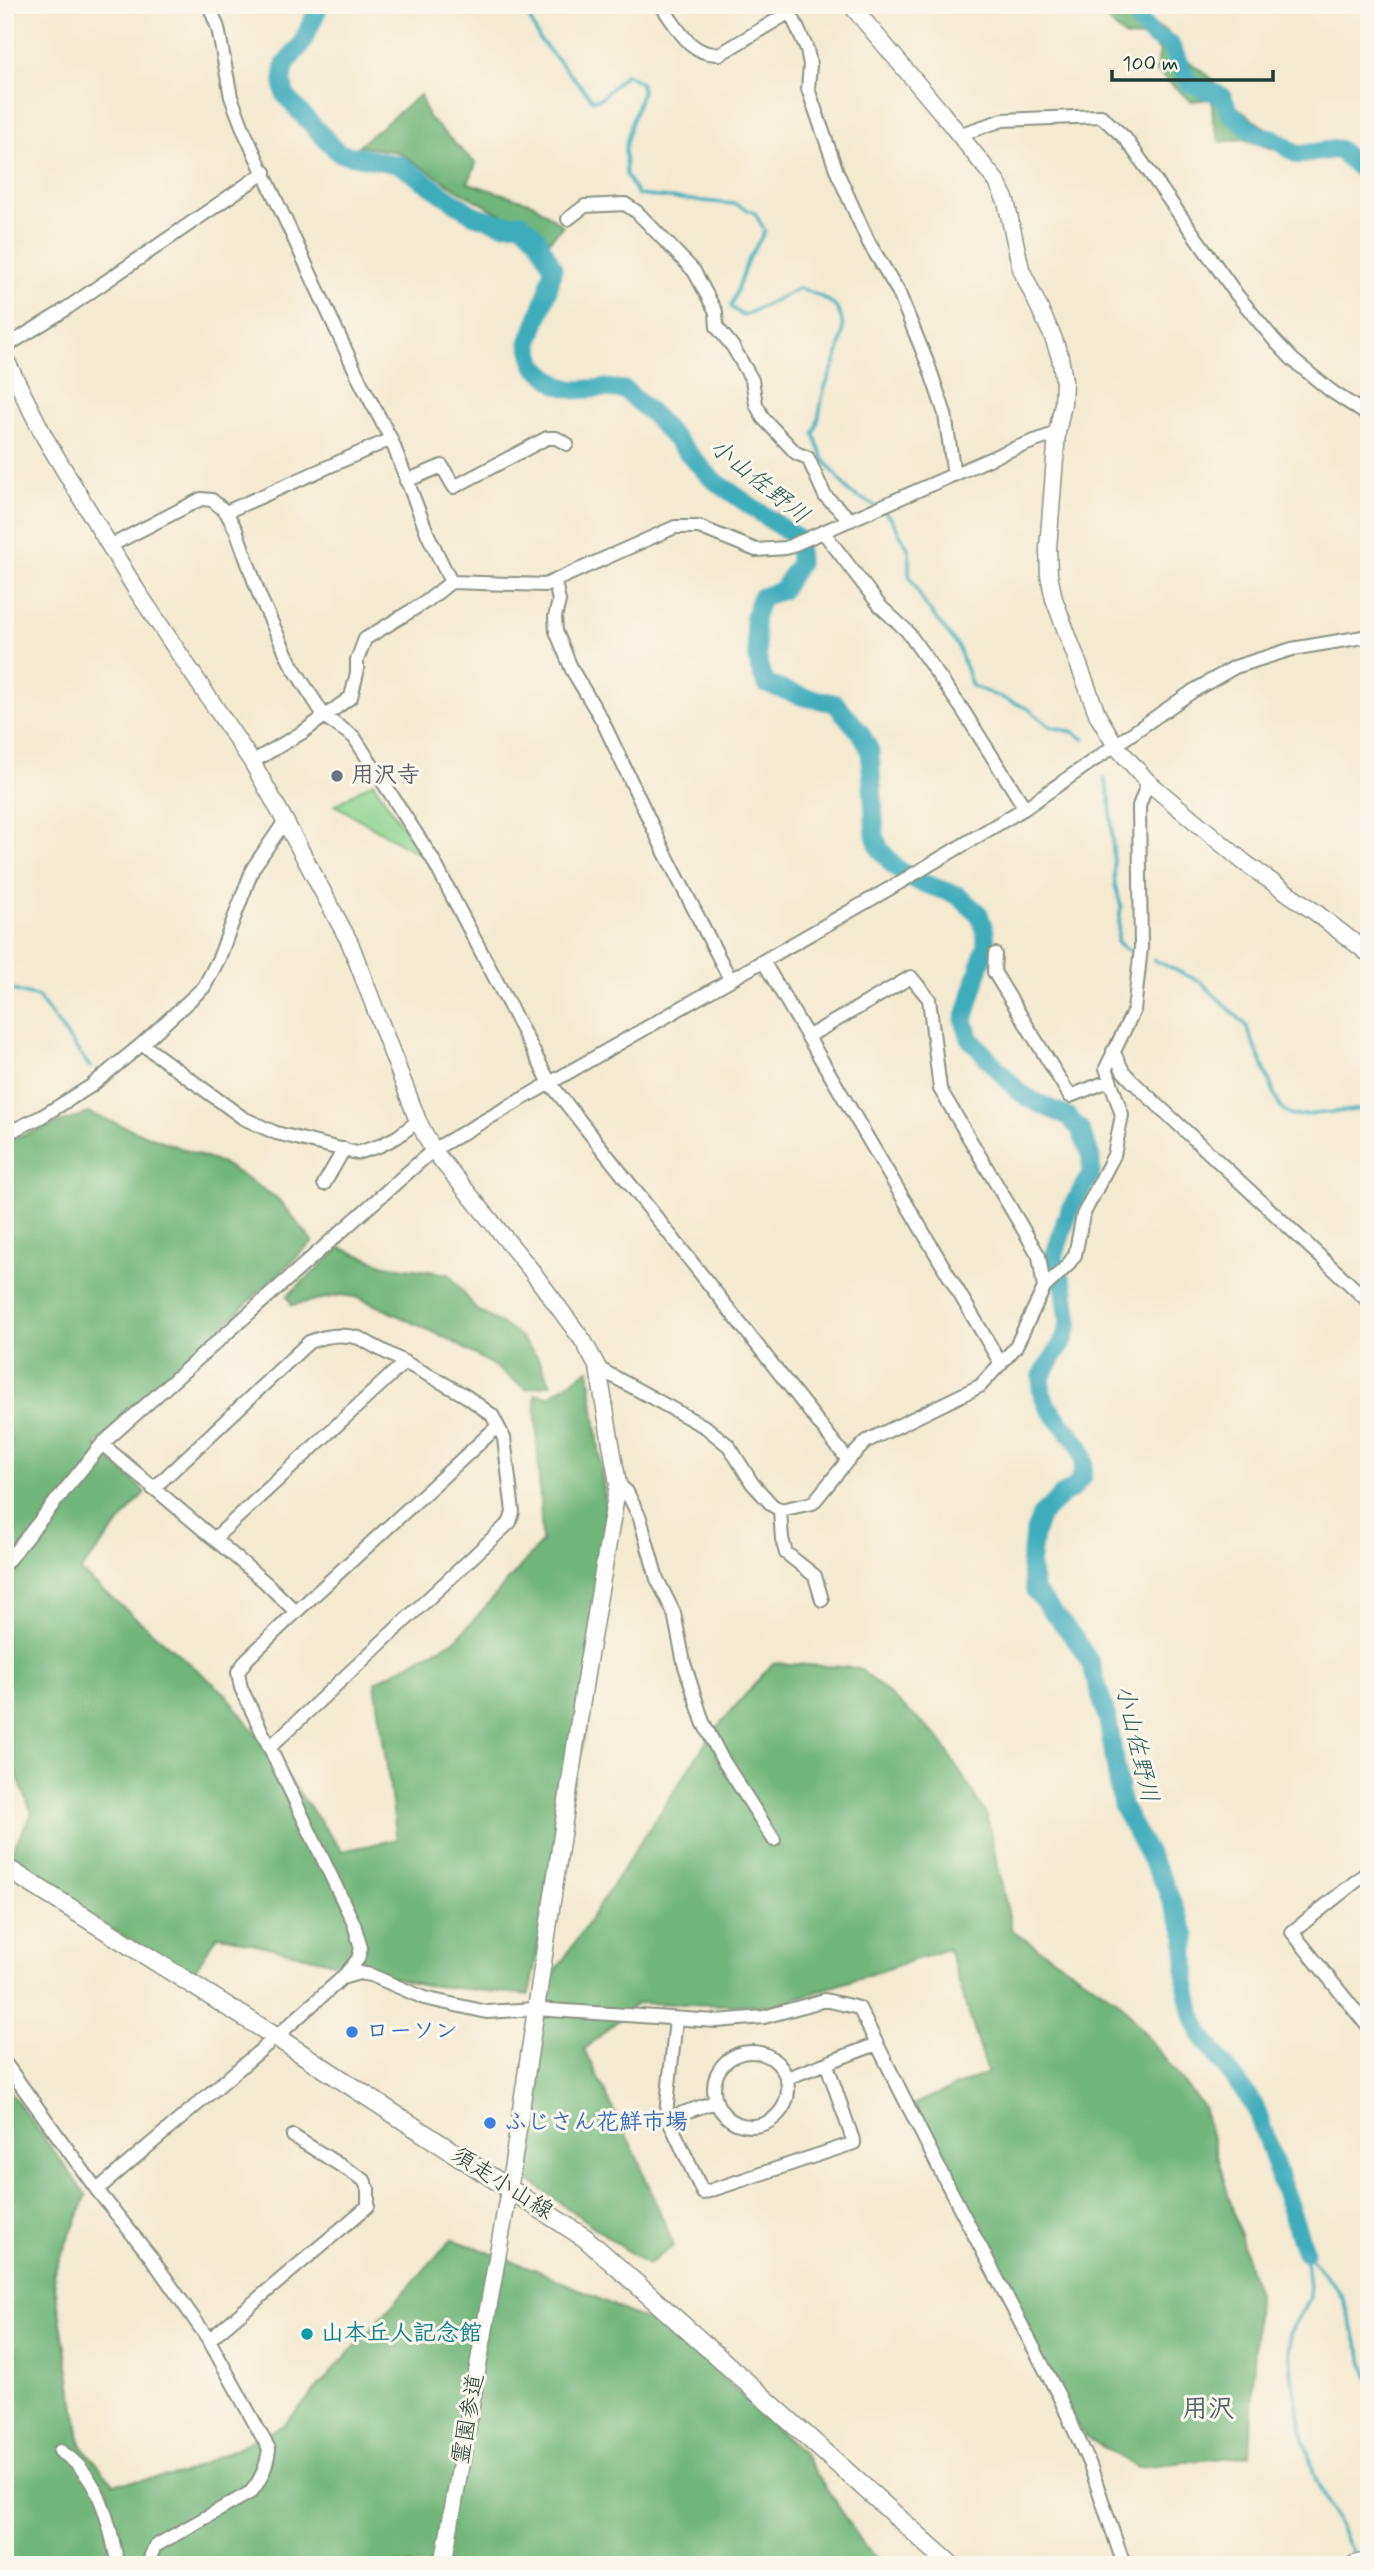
<svg xmlns="http://www.w3.org/2000/svg" width="1374" height="2570" viewBox="0 0 1374 2570" font-family="Mynerve,'Klee One',sans-serif">
<rect width="100%" height="100%" fill="#fbf7ec"/>
<filter id="ink" filterUnits="userSpaceOnUse"><feTurbulence type="fractalNoise" baseFrequency=".0143" numOctaves="2"/><feDisplacementMap in="SourceGraphic" scale="14" xChannelSelector="R" yChannelSelector="G"/><feConvolveMatrix kernelMatrix="1 2 1 2 8 2 1 2 1" color-interpolation-filters="sRGB"/></filter>
<filter id="wash" filterUnits="userSpaceOnUse"><feTurbulence type="fractalNoise" baseFrequency=".00686" numOctaves="4" result="noise"/><feDisplacementMap in="SourceGraphic" scale="28" xChannelSelector="R" yChannelSelector="G"/><feGaussianBlur stdDeviation="1.57" result="paint"/><feColorMatrix in="noise" values="0 0 0 0 0 0 0 0 0 0 0 0 0 0 0 0 0 1.4 0 .05"/><feComposite in="paint" operator="in"/></filter>
<g filter="url(#wash)">
<rect width="100%" height="100%" fill="#f4e9d1"/>
<path fill="#8cd48f" stroke="#568862" stroke-width="2" d="M373 782 422 856 335 805Z"/>
<path fill="#71b67a" stroke="#487a57" stroke-width="2" d="M1092 5H1137L1149 23 1167 31 1182 56 1212 79 1233 104 1258 123 1304 150H1276L1243 139 1220 142 1213 122 1212 99 1191 101 1156 71 1160 51 1144 38 1125 37Z
M420 95 428 117 476 164 468 183 532 203 563 226 550 240 466 195 398 152 358 146Z
M89 1113 225 1165 277 1198 313 1242 95 1445 145 1492 80 1571 226 1694 342 1851 397 1839 375 1682 457 1639 542 1542 535 1394 550 1396 589 1369 606 1506 588 1721 560 1839 529 1995 425 1985 218 1935 192 1975 63 1901 8 1858 32 1813 16 1773 5 1757V1141Z
M341 1248 385 1265 449 1274 477 1310 515 1332 537 1356 551 1384 526 1389 492 1365 448 1339 360 1298 341 1295 292 1305 287 1296Z
M773 1663 859 1668 939 1738 987 1816 1012 1931 1119 2001 1203 2107 1257 2294 1250 2455 1137 2467 1086 2437 1046 2387 983 2238 914 2104 988 2073 948 1949 773 2006 637 2003 584 2050 636 2155 674 2246 647 2265 523 2176 543 1991 712 1733Z
M5 2085 87 2196 53 2274 81 2445 114 2484 181 2474 284 2425 452 2239 537 2270 677 2335 804 2455 866 2548 884 2565H5Z"/>
<g fill="none" stroke-linecap="round" stroke-linejoin="round">
<path stroke="#3dacbb" stroke-width="3.5" d="M523 5 540 40 593 100 601 98 626 74 641 83 642 92 630 127 625 150 626 175 638 195 735 204 755 213 765 231 747 262 731 307 743 316 800 288C809 292 822 296 830 302 857 322 834 364 825 387 820 402 820 419 814 434L823 458 849 492 875 506
M881 509 891 518 909 550V575L926 606 958 646 972 686 1027 708 1051 727 1073 732 1084 739
M1104 777 1110 799 1115 885 1121 906 1117 942 1129 951
M1154 960 1201 982 1246 1025 1280 1107 1292 1116 1366 1109 1369 1114
M5 988 38 997 90 1067
M1305 2252 1310 2298 1289 2334 1292 2378 1304 2440 1316 2480 1356 2560
M1306 2253 1337 2288 1343 2300 1369 2378"/>
<path stroke="#3dacbb" stroke-width="19" d="M320 5 301 45 285 64 283 81 285 95 297 109 339 153 400 165 472 214 502 224 522 223 537 238 553 267 548 291 529 343 535 366 558 385 575 390 605 388 625 390 653 415 712 479 798 539 799 564 781 591 761 597 754 619 759 667 766 684 804 697 835 703 860 732 870 751 875 835 879 848 894 866 911 879 957 895 979 914 985 932 986 945 964 1020 970 1039 1019 1092 1035 1102 1067 1116 1080 1129 1091 1157V1174L1068 1213 1054 1257 1065 1290 1069 1323 1064 1340 1042 1375 1041 1390 1047 1406 1080 1446 1084 1461 1082 1476 1074 1488 1063 1494 1041 1515 1034 1534 1030 1566 1035 1591 1076 1640 1091 1664 1108 1721 1122 1806 1164 1883 1186 1935V1983L1193 2015 1201 2034 1255 2106 1305 2252
M1134 5 1141 23 1153 36 1170 44 1189 83 1222 96 1230 113 1257 135 1273 138 1298 155 1338 149 1369 176"/>
</g>
</g>
<g filter="url(#ink)">
<g fill="none" stroke-linecap="round" stroke-linejoin="round">
<g stroke="#8a9382" stroke-width="16">
<path id="minor" d="M209 5 218 28 231 97 244 131 361 383 391 439 428 535 451 582
M661 5C677 27 690 56 720 54L790 12 793 6
M790 12 807 49 810 65 808 89 837 172 869 243 898 291 929 367 945 414 954 475
M958 135 1003 120 1101 116 1125 138 1237 295 1275 341 1293 360 1331 391 1369 416
M568 219 585 206 625 204 637 212 668 244 694 271 716 312 717 327 733 347 752 380 756 404 763 418 796 453 808 458 825 496 851 520
M5 347 60 313 265 172
M406 481 442 466 454 487 547 438H556L567 444
M226 512 391 439
M824 533 880 606 907 631 962 709 1025 808
M110 546 201 499 212 500 226 512 236 530 260 597 291 664 325 717 354 737 432 858 550 1083 848 1460
M555 582 559 601 555 617 556 631 572 670 602 720 665 853 730 979
M252 762 303 732 351 697 357 673V660L365 639 427 601 451 582 545 585 675 527H699L756 550 786 548 1010 450 1057 433
M995 954 994 972 1070 1096 1109 1081
M763 961 1001 1364
M809 1036 911 977 929 999 940 1089 1039 1256 1044 1288
M142 1044 243 1118 276 1133 357 1153 379 1146 397 1137 418 1121
M1113 1051 1123 1071 1132 1081 1369 1302
M5 1134 41 1117 91 1086 142 1044 204 987 219 958 253 868 285 821
M324 1184 344 1149
M598 1368 707 1428 729 1446 752 1483 772 1505 780 1510 813 1503 848 1460 867 1441 980 1386 1015 1348 1044 1288 1067 1266 1075 1255 1083 1215 1114 1155 1122 1115 1106 1068 1134 1010 1136 993 1141 948 1139 806 1148 782
M102 1444 265 1582 296 1612
M618 1484 627 1492 640 1518 657 1579 674 1613 684 1663 703 1722 721 1757 774 1840
M153 1489 309 1342C326 1335 341 1333 359 1338L434 1378 466 1396 492 1415 504 1438 513 1512 510 1522 270 1747
M780 1510 782 1539 786 1553 815 1576 822 1600
M214 1539 405 1362
M5 1564 102 1444 433 1150 887 890 1025 808 1193 691 1235 667 1292 649 1369 636
M1369 1871 1292 1932 1369 2028
M342 1978 359 1973 371 1975 424 1998 487 2012 535 2009 716 2021 764 2017 825 2000 859 2008 941 2172 1059 2396 1090 2465 1124 2565
M676 2019 666 2114 703 2193 854 2143 827 2065
M714 2089a37 37 0 1 1 74 0a37 37 0 1 1-74 0Z
M5 2063 97 2190 150 2256 209 2340 269 2449C267 2466 262 2479 251 2492L155 2546 151 2555 149 2565
M787 2078 877 2044
M668 2118 715 2102
M97 2190 276 2037 342 1978 358 1959 361 1948 354 1924 241 1688 238 1672 247 1659 296 1612 498 1426
M209 2340 368 2206V2189L364 2180 293 2136
M60 2451C100 2475 109 2522 118 2565"/>
</g>
<g stroke="#8a9382" stroke-width="19">
<path id="tertiary" d="M851 5 941 112 997 182 1006 201 1021 269 1053 337 1060 357 1064 381 1063 404 1057 433 1048 548 1049 575 1054 599 1098 716 1116 746 1148 782 1245 863 1315 912 1369 954
M5 358 45 438 135 588 252 762 285 821 350 943 418 1121 433 1150 531 1270 584 1342 598 1368 618 1484 587 1667 509 2190 443 2565
M1352 2565 1369 2560"/>
</g>
<g stroke="#8a9382" stroke-width="21">
<path id="secondary" d="M5 1867 276 2037 585 2238 951 2565"/>
</g>
<use href="#minor" stroke="#fff" stroke-width="12"/>
<use href="#tertiary" stroke="#fff" stroke-width="16"/>
<use href="#secondary" stroke="#fff" stroke-width="18"/>
</g>
</g>
<circle fill="#6b7280" stroke="#fbf7ec" stroke-width="2.5" cx="337" cy="776" r="7"/>
<g fill="#3f7fe0" stroke="#fbf7ec" stroke-width="2.5">
<circle cx="352" cy="2032" r="7"/>
<circle cx="490" cy="2123" r="7"/>
</g>
<circle fill="#0f9aa8" stroke="#fbf7ec" stroke-width="2.5" cx="307" cy="2334" r="7"/>
<g text-anchor="middle" dominant-baseline="central" stroke-width="6" stroke-linejoin="round" paint-order="stroke">
<g font-size="23" font-weight="bold" fill="#5b616d" stroke="#fbf7ec" text-anchor="start">
<text x="351" y="776">用沢寺</text>
</g>
<g font-size="23" font-weight="bold" fill="#366cbe" stroke="#fbf7ec" text-anchor="start">
<text x="366" y="2032">ローソン</text>
<text x="504" y="2123">ふじさん花鮮市場</text>
</g>
<g font-size="23" fill="#1f3d34" stroke="#fbf7ec">
<text transform="translate(502 2184) rotate(32)">須走小山線</text>
<text transform="translate(469 2419) rotate(-80)">霊園参道</text>
</g>
<g font-size="23" font-weight="bold" fill="#0d838f" stroke="#fbf7ec" text-anchor="start">
<text x="321" y="2334">山本丘人記念館</text>
</g>
<g font-size="24" font-style="italic" fill="#285e5c" stroke="#fbf7ec">
<text transform="translate(759 482) rotate(39)">小山佐野川</text>
<text transform="translate(1136 1744) rotate(77)">小山佐野川</text>
</g>
<g font-size="26" font-weight="bold" fill="#53616f" stroke="#fbf7ec">
<text x="1208" y="2410">用沢</text>
</g>
</g>
<rect width="1374" height="2570" fill="none" stroke="#fbf7ec" stroke-width="28"/>
<path d="M1112 70v10h161v-10" fill="none" stroke="#1f3d34" stroke-width="3.5"/>
<text x="1122" y="70" font-size="21" fill="#1f3d34" stroke="#fbf7ec" stroke-width="5" paint-order="stroke">100 m</text>
</svg>
